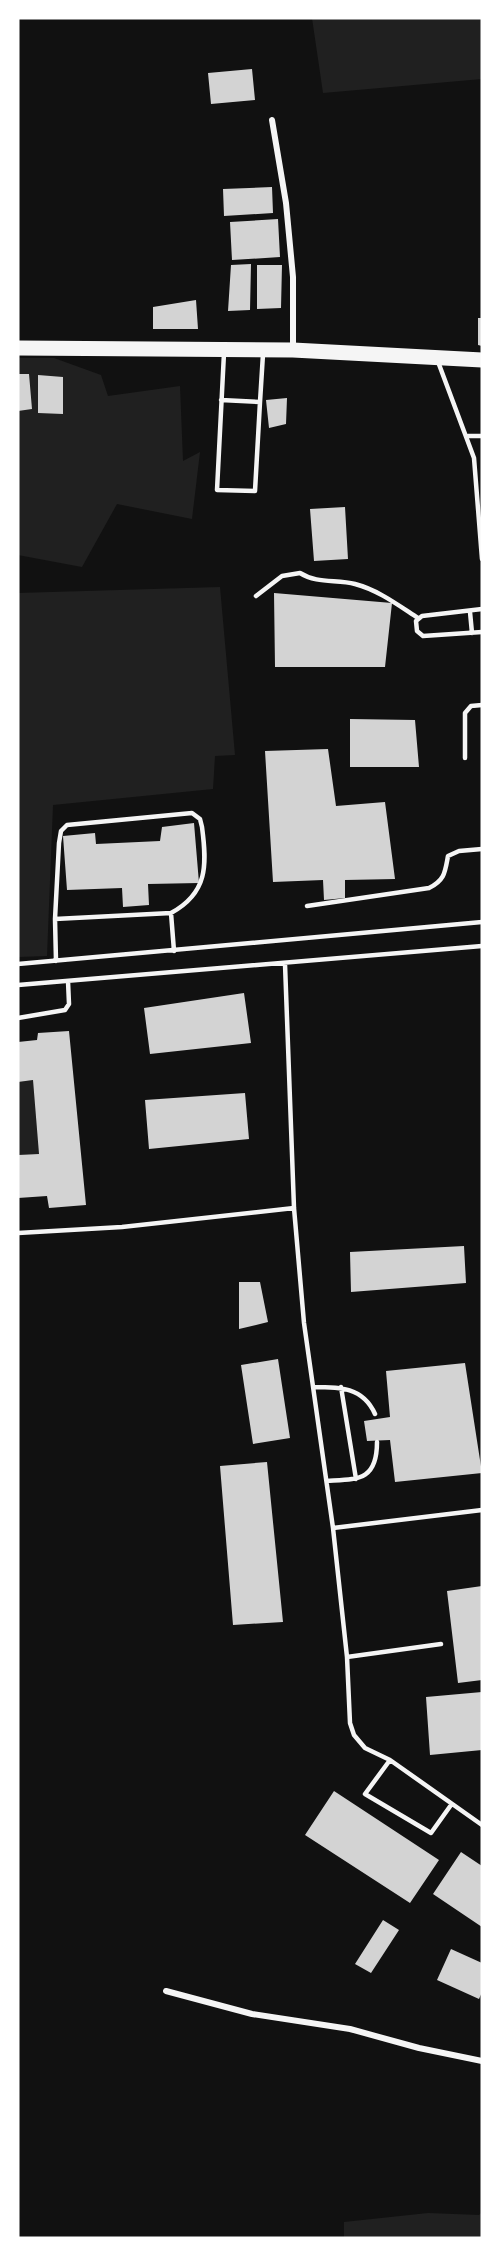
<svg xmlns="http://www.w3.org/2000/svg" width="500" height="2256" viewBox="0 0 500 2256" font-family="Barlow,sans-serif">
<rect width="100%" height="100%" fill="#111"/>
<path fill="#202020" d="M312 18H482V79L323 93Z
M18 358H54L101 375 108 396 180 386 183 461 200 452 192 519 117 504 82 567 18 555Z
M220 587 235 755 215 756 213 789 53 805 47 956 18 957V593Z
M33 1080 39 1154 18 1155V1082Z
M482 2212V2238H344V2222L428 2213 479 2215Z"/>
<path fill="#d3d3d3" d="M252 69 255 100 211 104 208 73Z
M272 187 273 213 224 216 223 189Z
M278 219 280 257 232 260 230 222Z
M251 264 250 310 228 311 231 265Z
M257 265H282L281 308 257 309Z
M196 300 198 329H153V307Z
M478 318H482V346L478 345Z
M18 374H29L32 409 18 411Z
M38 375 63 377V414L38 413Z
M287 398 286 424 269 428 266 400Z
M345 507 348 559 314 561 310 509Z
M274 593 392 603 385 667H275Z
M350 719 415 720 419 767H350Z
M328 749 336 806 385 802 395 879 345 880V898L324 900 323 880 273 882 265 751Z
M194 823 199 883 148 884 149 905 123 907 122 888 67 890 63 836 95 833 96 844 160 841 162 827Z
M244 993 251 1043 150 1054 144 1008Z
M69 1031 86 1205 49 1208 47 1196 18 1198V1155L39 1154 33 1080 18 1082V1042L37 1040 38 1033Z
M245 1093 249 1139 149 1149 145 1100Z
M464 1246 466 1283 351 1292 350 1252Z
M239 1282H260L268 1322 239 1329Z
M278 1359 290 1438 253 1444 241 1365Z
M465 1363 482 1473 395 1482 390 1440 367 1441 364 1421 390 1417 386 1371Z
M267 1462 283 1622 233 1625 220 1466Z
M482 1586V1680L458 1683 447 1591Z
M482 1692V1750L430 1755 426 1697Z
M334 1791 439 1860 410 1903 305 1835Z
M461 1852 482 1866V1927L433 1894Z
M383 1920 399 1930 371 1973 355 1964Z
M451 1949 482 1963V1992L479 1999 437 1980Z"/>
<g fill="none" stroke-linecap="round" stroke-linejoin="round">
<path stroke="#f5f5f5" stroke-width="4.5" d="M437 359 474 458 482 559
M221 400 260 402 255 491 217 490 224 353
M260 402 263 354
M468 436H482
M256 596 282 576 300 573C317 584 337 579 355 584 378 590 398 605 418 618
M482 609 422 616 416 621 417 631 423 636 482 632
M470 612 472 633
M465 758V713L471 706 482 705
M307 906 429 888C445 880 445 872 448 856L459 851 482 849
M55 919 59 843 61 831 67 825 192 813 200 819 202 827C207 865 208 893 171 913
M56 961 55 919 171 913 174 951
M18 964 482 922
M285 964 294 1208 304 1323 333 1528 347 1657 350 1723 354 1735 365 1748 390 1760 482 1825
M18 985 482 946
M18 1018 65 1010 69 1004 68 981
M18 1233 122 1227 294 1208
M313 1387C340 1387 363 1387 375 1414
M341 1387 356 1479
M327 1481C358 1479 377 1481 377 1442
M333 1528 482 1510
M347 1657 441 1644
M390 1760 365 1794 431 1833 451 1805"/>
<path stroke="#f5f5f5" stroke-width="6" d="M272 120 286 203 293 277V350
M166 1991 252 2014 350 2029 419 2048 482 2061"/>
<path stroke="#f5f5f5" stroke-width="15" d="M18 348 293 350 482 360"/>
</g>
<rect width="500" height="2256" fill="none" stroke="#ffffff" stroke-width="39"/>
</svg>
